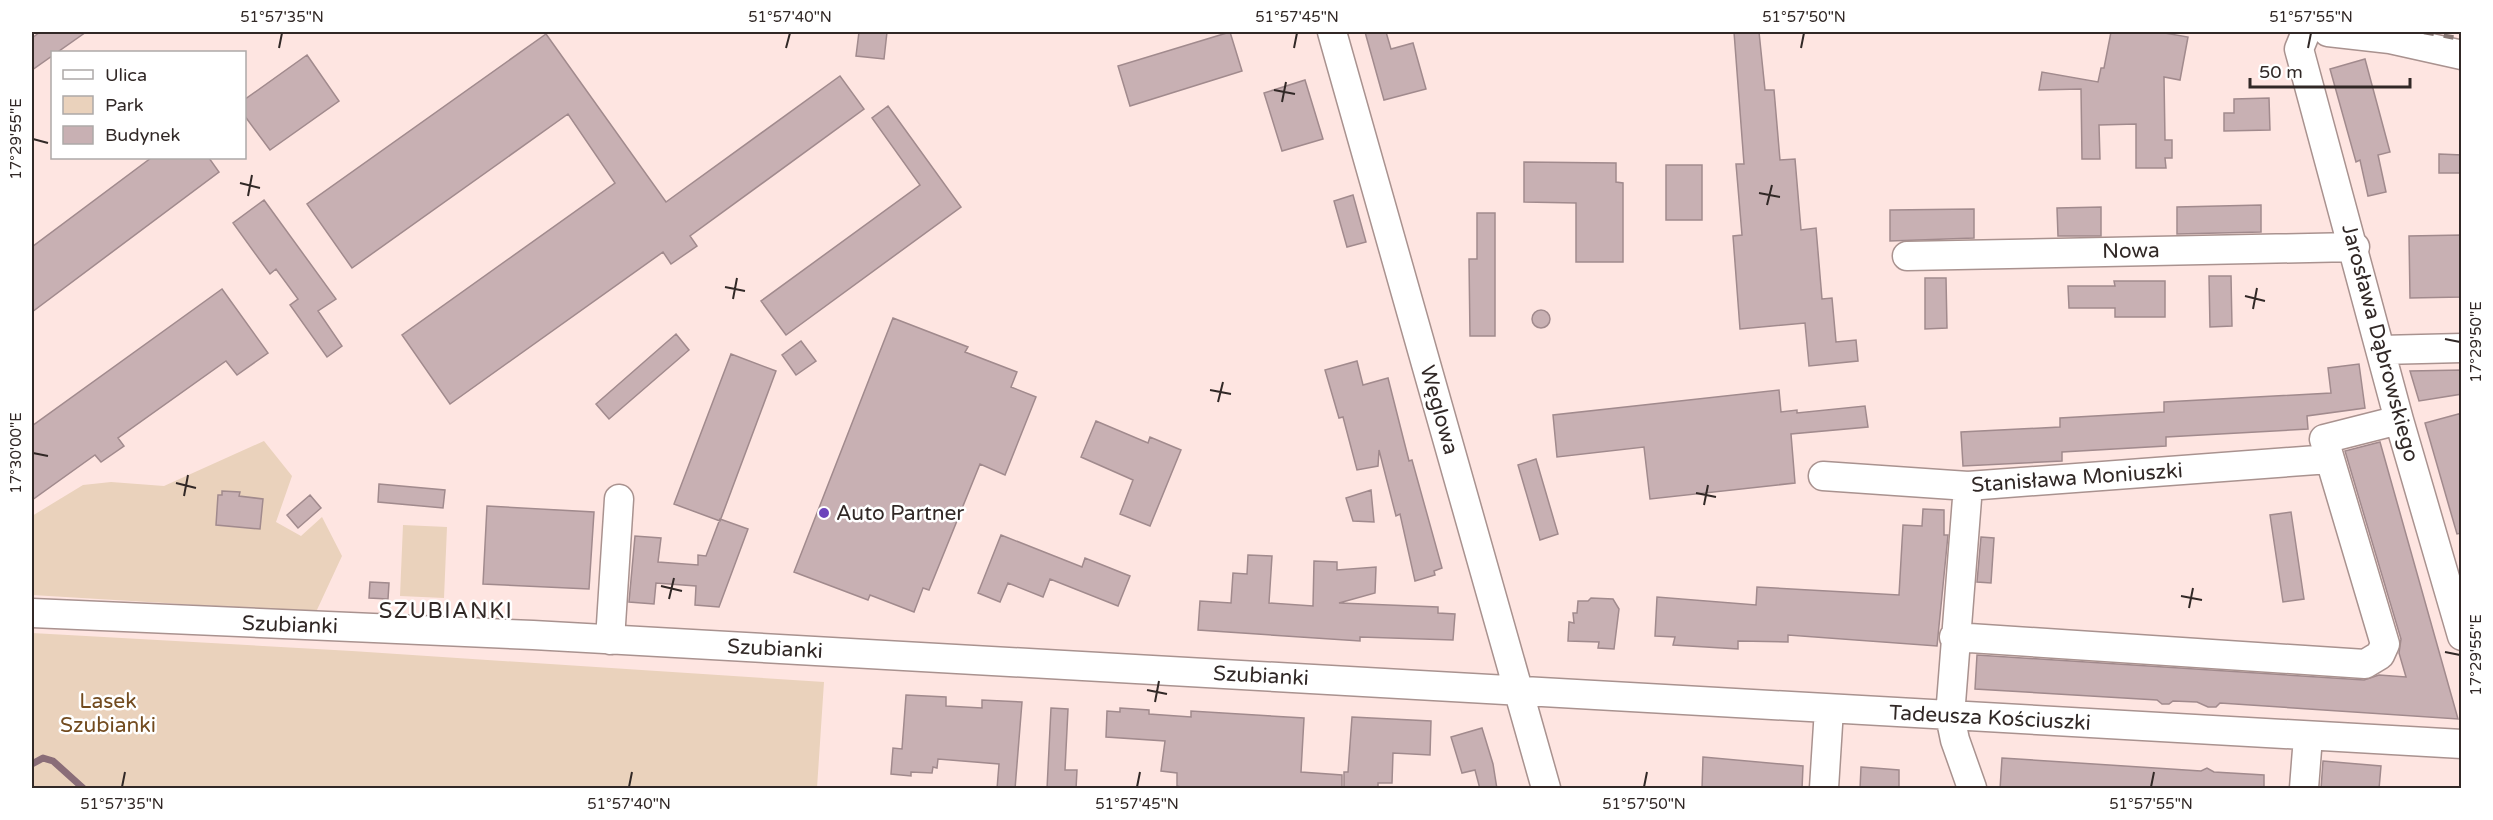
<svg xmlns="http://www.w3.org/2000/svg" width="2493" height="820" viewBox="0 0 2493 820" font-family="'Varela Round',sans-serif">
<rect width="100%" height="100%" fill="#fee5e1"/>
<path fill="#ead2bc" d="M264 441 292 476 276 522 301 536 322 517 342 556 316 612 32 595V516L83 485 111 482 164 486Z
M403 525 447 527 444 598 400 596Z
M32 633 352 651 824 682 817 788H32Z"/>
<g fill="none" stroke-linecap="round" stroke-linejoin="round">
<path stroke="#8a6d78" stroke-width="7" d="M32 764 43 758 53 761 83 788"/>
</g>
<path fill="#c8b0b3" stroke="#a18a8d" stroke-width="1.5" d="M40 32H86L32 70V38Z
M859 32H887L884 59 856 56Z
M1230 32 1242 71 1130 106 1118 66Z
M1365 32H1386L1391 49 1413 43 1426 89 1384 100Z
M1734 32H1759L1765 90H1774L1780 160 1795 159 1801 230 1816 228 1822 299 1832 298 1836 342 1856 340 1858 361 1809 366 1805 323 1740 329 1733 236 1742 235 1736 164H1744Z
M2111 32H2159L2188 37 2180 80 2164 77 2165 140H2172V158H2165L2166 168H2136V124L2099 125 2100 159H2082L2081 89 2039 90 2042 72 2098 82 2101 68H2104Z
M546 34 666 202 840 76 864 109 690 236 697 246 671 264 663 252 450 404 402 335 615 183 568 114 352 268 307 204Z
M307 55 339 101 270 150 244 115V100Z
M2365 59 2390 152 2378 155 2386 192 2368 196 2360 160 2356 162 2330 69Z
M1305 80 1323 139 1282 151 1264 93Z
M2269 98 2270 130 2224 131V113H2234V99Z
M888 106 961 207 786 335 761 301 920 185 872 118Z
M2439 154 2462 155V173H2439Z
M151 158H209L219 172 32 312V247Z
M1524 162 1616 163V182L1623 183V262H1576V203L1524 202Z
M1666 165H1702V220H1666Z
M1353 195 1366 242 1347 247 1334 201Z
M264 200 336 299 318 311 342 346 327 357 290 305 298 299 276 269 270 274 233 223Z
M2261 205V232L2177 234V207Z
M2101 207V236H2058L2057 208Z
M1974 209V238L1890 241V210Z
M1477 213H1495V336H1470L1469 259H1477Z
M2462 235V297L2410 298 2409 236Z
M2209 276H2231L2232 326 2210 327Z
M1925 278H1946L1947 328 1925 329Z
M2114 281H2165V317H2115V308H2069L2068 286H2115Z
M222 289 268 353 237 375 226 361 118 438 124 446 101 462 95 455 32 500V426Z
M1532 319a9 9 0 1 1 18 0a9 9 0 1 1-18 0Z
M893 318 968 347 965 352 1017 372 1011 387 1036 397 1005 475 980 464 929 590 923 588 914 612 870 595 868 600 794 572Z
M676 334 689 350 609 419 596 404Z
M801 341 816 361 796 375 782 355Z
M731 354 776 371 720 521 674 504Z
M1357 361 1363 385 1388 378 1409 461 1412 460 1442 568 1434 571 1435 575 1415 581 1400 514 1396 516 1379 450 1378 466 1357 470 1343 417 1339 418 1325 370Z
M2359 364 2365 408 2307 416 2308 429 2166 437V446L2062 452V461L1963 466 1961 432 2060 427V418L2164 412V402L2331 393 2328 368Z
M2462 370V394L2419 401 2410 371Z
M1779 390 1781 412 1797 410V413L1865 406 1868 427 1791 434 1795 483 1650 499 1644 447 1557 457 1553 415Z
M2462 413V533L2457 534 2425 423Z
M1096 421 1148 443 1150 437 1181 450 1150 526 1120 514 1133 480 1081 457Z
M2380 442 2458 719 2220 703 2216 707H2208L2197 702 2173 701 2169 704H2162L2157 700 1975 689 1977 655 2364 680 2379 675 2406 677 2399 653 2401 639 2345 451Z
M1536 459 1558 534 1540 540 1518 465Z
M379 484 445 490 443 508 378 502Z
M1371 490 1374 522 1353 521 1346 498Z
M222 491 240 492 239 496 263 499 260 529 216 525 218 495H222Z
M310 495 321 508 298 528 287 515Z
M487 506 594 512 589 589 483 584Z
M1923 509 1944 510V535H1948L1937 646 1788 635V642L1738 641V649L1673 645 1675 637 1655 636 1657 597 1756 605 1757 587 1899 595 1903 525 1922 526Z
M2291 512 2304 599 2283 602 2270 515Z
M720 519 748 529 719 607 695 605 696 586 656 583 654 604 629 602 635 536 661 538 658 562 698 565V555L706 556Z
M1001 535 1082 567 1085 558 1130 576 1118 606 1050 579 1043 597 1008 583 1000 602 978 593Z
M1981 537 1994 538 1991 583 1977 582Z
M1248 555 1272 556 1269 603 1313 606 1314 561 1337 562V570L1376 567 1375 593 1339 603 1438 607V613L1455 614 1453 640 1360 637V641L1198 630 1200 601 1231 603 1233 573 1247 574Z
M370 582 389 583 388 599 369 598Z
M1591 598 1613 599 1619 609 1614 649 1598 648 1599 642 1568 641 1569 622 1574 623 1573 613H1577L1578 601H1588Z
M906 695 946 697V706L982 708V700L1022 702 1015 789H997L999 764 938 759 937 768 933 767 932 773 911 772V776L891 774 893 748 902 749Z
M1051 708 1068 709 1065 770H1077L1076 789H1047Z
M1120 708 1149 710V714L1191 717V711L1304 718 1301 772 1342 775V789H1188L1177 786V773L1161 771 1165 741 1106 737 1107 711 1120 712Z
M1352 717 1431 721 1430 755 1393 753 1392 783H1378V789H1344V772H1348Z
M1482 728 1493 764 1497 789H1480L1475 770 1462 773 1451 737Z
M1703 757 1803 766 1802 789H1702Z
M2002 758 2201 771 2207 768 2214 772 2264 775V789H2000Z
M2323 761 2381 766 2379 789H2321Z
M1861 767 1899 770V789H1860Z"/>
<g fill="none" stroke-linecap="round" stroke-linejoin="round">
<g stroke="#a9928f" stroke-width="31">
<path id="minor" d="M1332 32 1546 788
M2306 32 2299 49 2399 420 2462 636
M2328 32 2390 39 2462 55
M1907 256 2355 247
M2381 350 2462 348
M1823 476 1968 486 2330 459
M1968 486 1950 716 1955 740 1972 788
M32 613 533 635 2462 744
M1954 637 2365 664 2380 655 2385 644 2324 439 2399 420
M610 640 619 499
M1824 788 1829 709
M2304 788 2308 737"/>
</g>
<use href="#minor" stroke="#fff" stroke-width="28"/>
<path stroke="#887875" stroke-width="4.5" stroke-dasharray="10 10" stroke-linecap="butt" d="M2424 32 2462 39"/>
</g>
<path fill="none" stroke="#312826" stroke-width="2" d="M279 48 282 33M786 48 790 33M1294 48 1297 33M1801 48 1804 33M2308 48 2311 33M1274 90 1295 94M1282 102 1286 82M33 139 48 143M240 183 260 188M1759 193 1780 197M248 196 252 175M1767 205 1772 185M725 287 745 291M2245 296 2265 301M733 299 737 278M2253 309 2257 288M2445 339 2460 342M1210 390 1231 394M1218 402 1223 382M33 453 48 456M176 483 196 488M1696 493 1716 497M184 496 188 475M1704 505 1708 485M661 586 682 591M2181 596 2202 600M669 599 674 578M2189 608 2193 588M2445 652 2460 655M1147 690 1167 694M1155 702 1159 681M122 787 125 772M629 787 632 772M1137 787 1140 772M1644 787 1647 772M2151 787 2154 772"/>
<circle fill="#6c43bb" stroke="#fff" stroke-width="2" cx="824" cy="513" r="6"/>
<g text-anchor="middle" dominant-baseline="central" stroke-width="5" stroke-linejoin="round" paint-order="stroke">
<g font-size="21" fill="#312826" stroke="#fff">
<text transform="translate(2131 251) rotate(-1)">Nowa</text>
<text transform="translate(2380 343) rotate(75)">Jarosława Dąbrowskiego</text>
<text transform="translate(1439 410) rotate(74)">Węglowa</text>
<text transform="translate(2077 478) rotate(-4)">Stanisława Moniuszki</text>
<text transform="translate(290 625) rotate(2)">Szubianki</text>
<text transform="translate(775 649) rotate(3)">Szubianki</text>
<text transform="translate(1261 676) rotate(3)">Szubianki</text>
<text transform="translate(1990 718) rotate(3)">Tadeusza Kościuszki</text>
</g>
<g font-size="21" fill="#312826" stroke="#fff" text-anchor="start">
<text x="836" y="513">Auto Partner</text>
</g>
<g font-size="21" fill="#724b1f" stroke="#fff">
<text x="108" y="701">Lasek<tspan x="108" dy="24">Szubianki</tspan></text>
</g>
<g font-size="22" letter-spacing="1.5" fill="#312826" stroke="#fff">
<text x="446" y="611">SZUBIANKI</text>
</g>
</g>
<rect width="2493" height="820" fill="none" stroke="#ffffff" stroke-width="66"/>
<rect x="51" y="51" width="195" height="108" fill="#ffffff" stroke="#ada9a8" stroke-width="1.5"/>
<rect x="63" y="70" width="30" height="9" fill="#ffffff" stroke="#ada9a8" stroke-width="1.5"/>
<text x="105" y="81" font-size="18" fill="#312826">Ulica</text>
<rect x="63" y="96" width="30" height="18" fill="#ead2bc" stroke="#ada9a8" stroke-width="1.5"/>
<text x="105" y="111" font-size="18" fill="#312826">Park</text>
<rect x="63" y="126" width="30" height="18" fill="#c8b0b3" stroke="#ada9a8" stroke-width="1.5"/>
<text x="105" y="141" font-size="18" fill="#312826">Budynek</text>
<path d="M2250 78v9h160v-9" fill="none" stroke="#312826" stroke-width="3"/>
<text x="2259" y="78" font-size="18" fill="#312826" stroke="#ffffff" stroke-width="4.5" paint-order="stroke">50 m</text>
<rect x="33" y="33" width="2427" height="754" fill="none" stroke="#312826" stroke-width="2"/>
<g font-size="15" text-anchor="middle" fill="#312826">
<text x="282" y="22">51°57'35"N</text>
<text x="790" y="22">51°57'40"N</text>
<text x="1297" y="22">51°57'45"N</text>
<text x="1804" y="22">51°57'50"N</text>
<text x="2311" y="22">51°57'55"N</text>
<text transform="translate(16 139) rotate(-90)" y="5">17°29'55"E</text>
<text transform="translate(2476 342) rotate(-90)" y="5">17°29'50"E</text>
<text transform="translate(16 453) rotate(-90)" y="5">17°30'00"E</text>
<text transform="translate(2476 655) rotate(-90)" y="5">17°29'55"E</text>
<text x="122" y="809">51°57'35"N</text>
<text x="629" y="809">51°57'40"N</text>
<text x="1137" y="809">51°57'45"N</text>
<text x="1644" y="809">51°57'50"N</text>
<text x="2151" y="809">51°57'55"N</text>
</g>
</svg>
